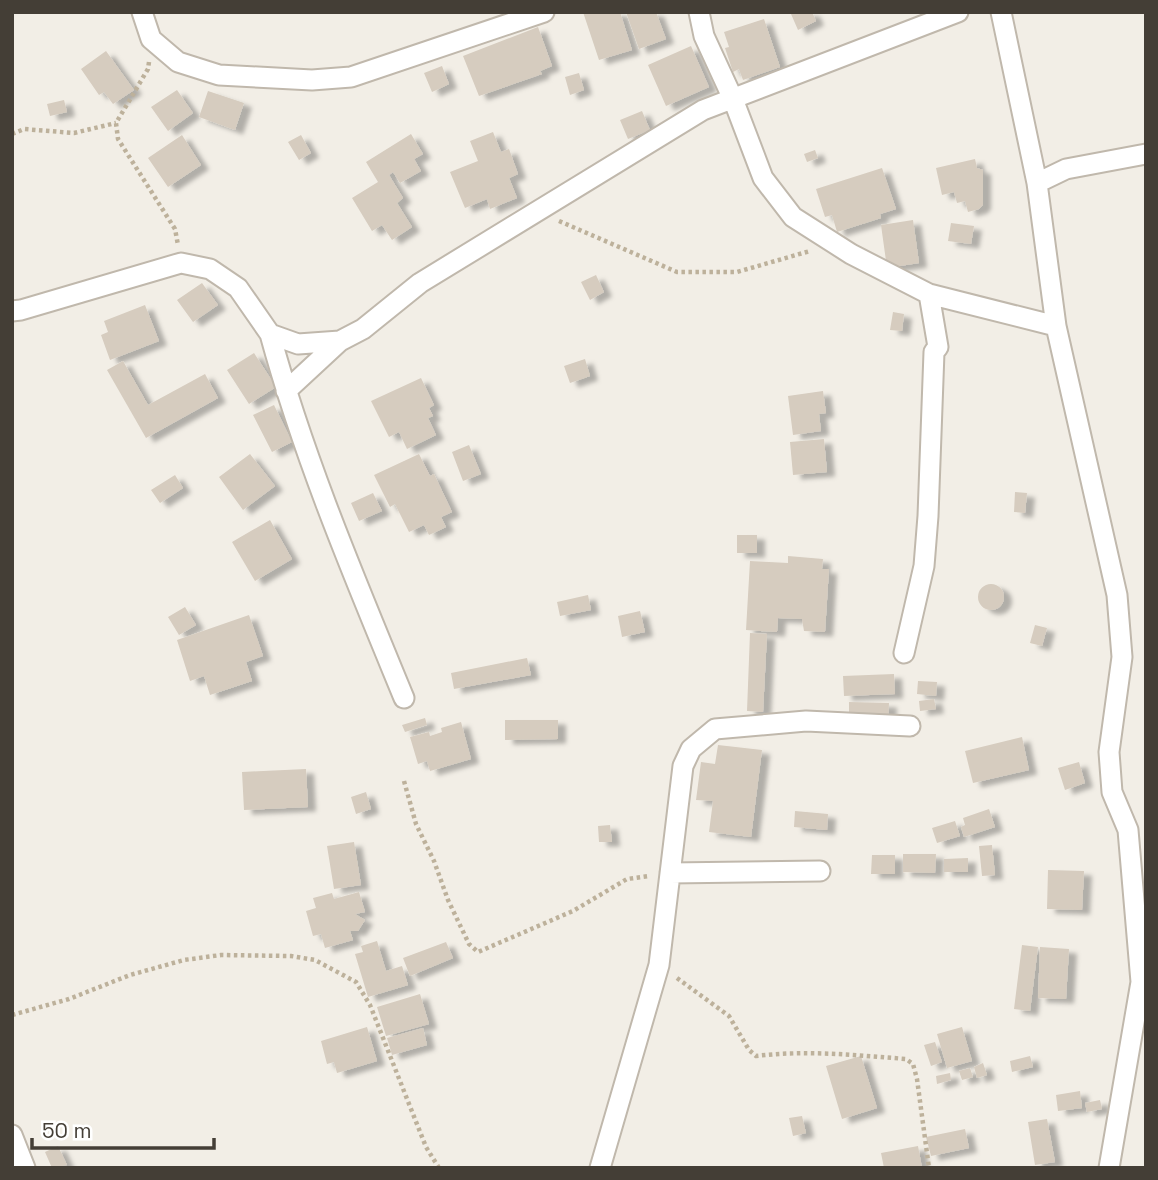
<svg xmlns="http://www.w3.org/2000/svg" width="1158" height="1180" viewBox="0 0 1158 1180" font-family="'Space Grotesk',sans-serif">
<defs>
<filter id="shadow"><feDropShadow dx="8" dy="4.5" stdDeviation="2" flood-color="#0004"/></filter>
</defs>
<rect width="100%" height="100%" fill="#f2eee6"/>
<path fill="#d6ccbf" filter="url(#shadow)" d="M583 12H620L632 50 599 60Z
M626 12H656L666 39 639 49Z
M795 12H812L816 21 798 30 791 14Z
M764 19 780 67 743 80 739 69 733 72 725 48 729 47 724 32Z
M538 27 552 66 540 71 542 74 479 96 463 56Z
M691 46 709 87 666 106 648 65Z
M106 51 134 90 113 104 104 92 99 95 81 69Z
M442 66 449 84 432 92 424 73Z
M579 73 584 90 570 95 565 77Z
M177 90 193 113 168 131 151 107Z
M208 91 244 103 235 130 199 117Z
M64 100 67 112 50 116 47 104Z
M642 111 650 130 628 139 620 120Z
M493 132 501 152 509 149 518 174 509 178 517 198 490 209 487 199 465 208 450 172 478 161 470 141Z
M411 134 423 154 414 159 421 171 400 183 393 172 389 175 403 198 397 203 412 227 392 240 382 225 372 231 352 198 378 182 366 162Z
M182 135 201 165 168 187 148 158Z
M301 135 311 153 299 160 288 142Z
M815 150 818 158 807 162 804 154Z
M975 159 977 168 983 170V205L979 209 968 212 965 201 957 203 954 192 942 195 936 168Z
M882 168 896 209 880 214 881 218 837 232 832 215 825 217 816 189Z
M913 220 919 263 887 268 881 225Z
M951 223 974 226 971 244 948 241Z
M596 275 604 292 590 300 581 282Z
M202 283 218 305 193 322 177 300Z
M145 305 159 341 110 360 101 335 108 332 104 321Z
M893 312 904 314 902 331 890 330Z
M254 353 276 387 249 404 227 370Z
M585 359 590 376 570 383 564 366Z
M123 361 148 405 205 374 218 398 146 438 107 370Z
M421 378 434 405 429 408 433 416 428 418 436 435 407 449 399 432 389 437 371 401Z
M823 391 826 413 819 414 821 431 793 435 788 396Z
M274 405 292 442 272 452 253 415Z
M824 439 827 472 793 475 790 442Z
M469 445 481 474 463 481 452 452Z
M250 454 275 486 243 510 219 477Z
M419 454 430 476 434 474 452 512 441 517 446 527 429 535 424 525 409 532 395 504 390 507 374 475Z
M175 475 183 488 160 503 151 490Z
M1015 492 1027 493 1025 513 1014 512Z
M373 493 382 511 359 521 351 503Z
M270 520 292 559 255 581 232 542Z
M737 535H757V553H737Z
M788 556 823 559 822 569H829L825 632 804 631 802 619 778 618 777 632 746 630 750 561 788 563Z
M978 597a13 13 0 1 1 26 0a13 13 0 1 1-26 0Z
M588 595 591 610 560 616 557 602Z
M185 607 196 625 179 635 168 617Z
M640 611 645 632 622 637 618 616Z
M249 615 263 656 246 662 252 681 210 695 204 676 190 681 177 640Z
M1035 625 1047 628 1042 646 1030 643Z
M750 633 767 634 763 712 747 711Z
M527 658 531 675 454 689 451 673Z
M894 674 895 694 844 696 843 676Z
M918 681 937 682 936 696 917 694Z
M934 699 936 709 920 711 919 701Z
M849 702 889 703 888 721 849 720Z
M425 718 427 725 405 732 402 725Z
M505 720H558V739L505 740Z
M461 722 471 759 430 771 427 761 418 764 410 737 429 732 430 736 442 732 441 728Z
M1022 737 1029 770 973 783 965 751Z
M718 745 762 750 751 837 709 832 713 801 696 800 701 762 715 764Z
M1079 762 1085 783 1065 790 1058 768Z
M306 769 308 807 244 810 242 772Z
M366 792 371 809 356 814 351 797Z
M989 809 995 827 964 837 961 827 965 825 963 818Z
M795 811 828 814 827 830 794 827Z
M955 821 960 836 937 843 932 828Z
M610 825 612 842H599L598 826Z
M354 842 361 885 334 889 327 846Z
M992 845 995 875 982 876 979 846Z
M903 854H936L935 873 903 872Z
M872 855H895V874H871Z
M968 858V872H944V859Z
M1048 870 1084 871 1082 910 1047 909Z
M359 892 365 912 355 914 365 920 358 931H350L353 940 325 948 321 934 313 936 306 911 316 908 313 898 332 893 334 899Z
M377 941 386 971 402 966 408 985 368 997 355 954 363 952 361 946Z
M446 942 453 958 410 976 403 958Z
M1022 945 1038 947 1030 1011 1014 1009Z
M1040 947 1069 949 1066 999 1038 998Z
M420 994 429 1024 386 1036 377 1007Z
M367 1027 377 1061 337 1073 334 1062 327 1064 321 1041Z
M962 1027 972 1061 947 1068 937 1034Z
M423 1028 427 1045 392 1055 387 1038Z
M935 1042 942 1062 931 1066 924 1045Z
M861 1056 877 1108 842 1119 826 1066Z
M1030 1056 1033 1067 1012 1072 1010 1061Z
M983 1063 987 1075 977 1078 974 1067Z
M970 1068 973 1077 962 1080 959 1071Z
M950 1073 951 1080 937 1084 936 1076Z
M1080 1091 1082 1108 1058 1111 1056 1095Z
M1100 1100 1102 1109 1087 1112 1085 1103Z
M802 1116 806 1133 793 1136 789 1118Z
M1047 1119 1055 1162 1035 1165 1028 1122Z
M965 1129 969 1148 931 1156 926 1137Z
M58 1146 67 1165 52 1168 45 1152Z
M918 1146 922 1168H884L881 1153Z"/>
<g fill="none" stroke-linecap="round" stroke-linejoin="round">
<g stroke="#c0b8ac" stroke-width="23">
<path id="minor" d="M142 12 151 39 178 62 219 75 312 80 351 77 544 12
M699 12 704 36 733 99 763 178 793 217 851 254 929 294 1056 326
M1001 12 1037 183 1056 326 1117 595 1122 657 1109 752 1112 792 1128 830 1141 982 1109 1168
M1037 183 1066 169 1146 154
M12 311 21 310 181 263 210 269 238 288 270 334 298 344 340 341 363 329 420 283 703 110 958 12
M270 334C304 459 355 579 404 698
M286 391 340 341
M904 653 924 566 928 516 934 352 938 347 929 294
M670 873 820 871
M12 1135 25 1168
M600 1168 659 965 683 766 691 749 715 729 806 721 910 726"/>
</g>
<path stroke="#bdb19b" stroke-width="4.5" stroke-dasharray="3.5 3.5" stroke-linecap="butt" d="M149 62 148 69 116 123 118 139 175 229 178 245
M12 134 24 129 74 133 116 123
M559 221 677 272H737L810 251
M404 781 416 824 434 861 448 900 469 944 478 952 573 911 627 879 649 876
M677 978 729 1016 749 1050 756 1056C806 1050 855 1055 906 1059L913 1064 917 1079 929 1168
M12 1015 69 999 130 975 184 960 221 955 291 956 315 960 356 982 370 1005 426 1147 439 1168"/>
<use href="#minor" stroke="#fff" stroke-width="19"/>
</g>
<rect width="1158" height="1180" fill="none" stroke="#443e36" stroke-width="28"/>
<path d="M32 1138v10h182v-10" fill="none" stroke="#443e36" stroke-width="3.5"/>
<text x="42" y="1138" font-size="21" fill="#443e36" stroke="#ffffff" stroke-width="5" paint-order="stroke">50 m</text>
</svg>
